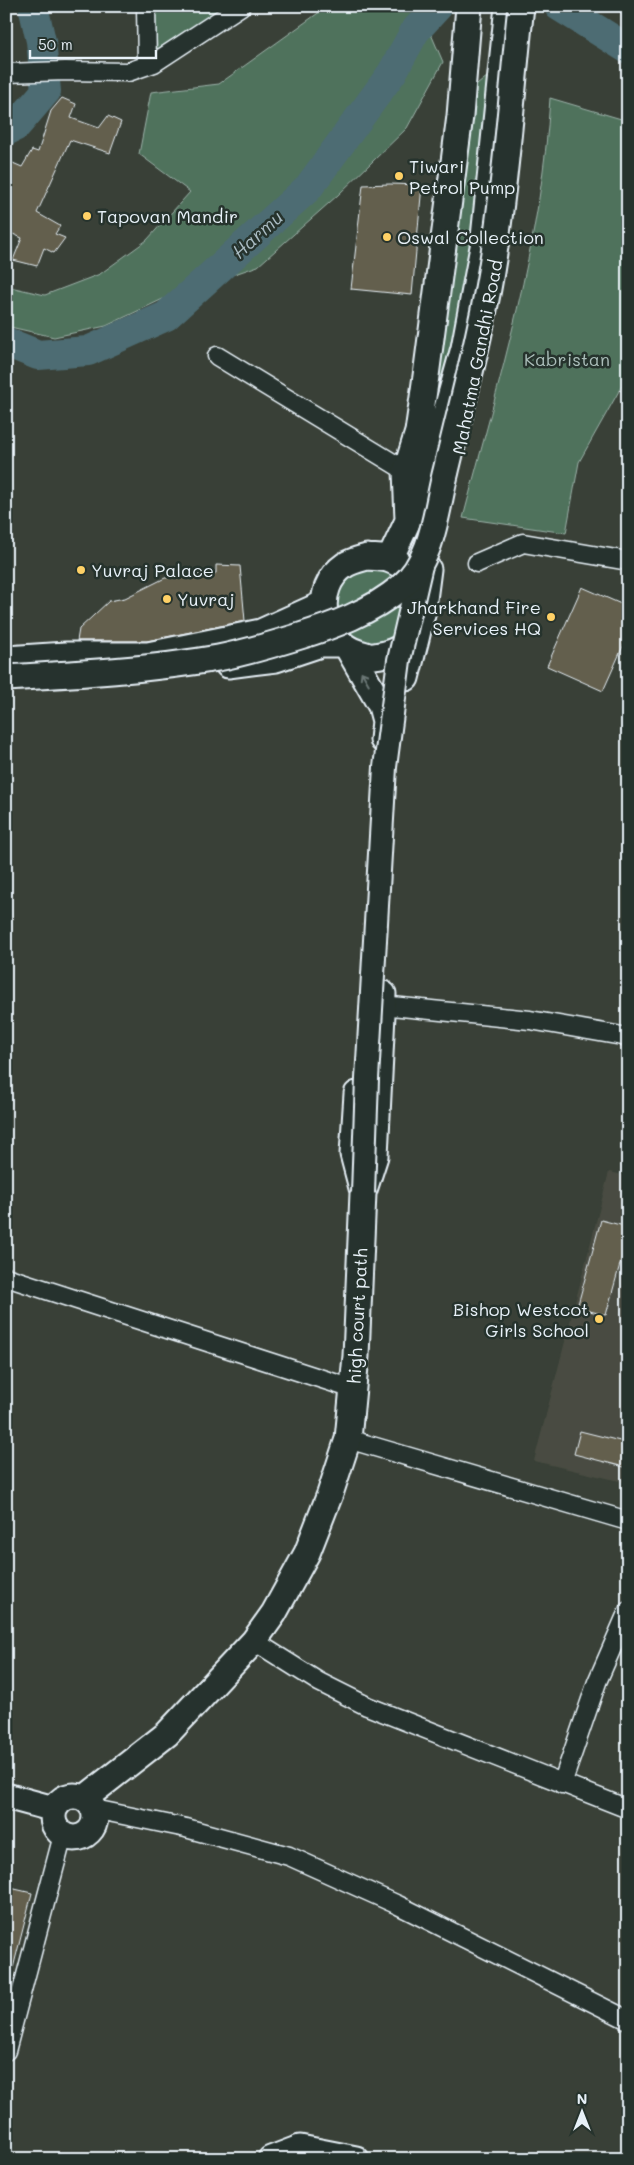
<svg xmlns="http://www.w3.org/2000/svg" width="634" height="2165" viewBox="0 0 634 2165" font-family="Mali,sans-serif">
<rect width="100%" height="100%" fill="#394037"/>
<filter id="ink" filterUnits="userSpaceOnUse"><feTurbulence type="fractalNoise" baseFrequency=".02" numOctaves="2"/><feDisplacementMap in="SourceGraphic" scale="10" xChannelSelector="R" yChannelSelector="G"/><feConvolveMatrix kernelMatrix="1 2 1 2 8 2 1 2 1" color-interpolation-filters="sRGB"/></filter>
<g filter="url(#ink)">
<path fill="#494c42" d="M609 1172 628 1176V1483L534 1461Z"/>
<path fill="#50725c" stroke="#9cb2aa" d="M155 6H227L157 51Z
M328 6H419L443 62 407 128 338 195 258 266 165 298 106 326 54 337 6 326V286L45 295 100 274 147 240 190 192 139 154 151 92 219 84Z
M488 76 480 176 473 240 441 397 431 406 472 89Z
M550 98 628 121V375L579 462 566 533 463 518C499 380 542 241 550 98Z
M371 567 390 570 412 588 391 645 381 647 353 641 337 617V598L340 589 353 574Z"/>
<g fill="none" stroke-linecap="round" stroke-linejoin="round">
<path stroke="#4d6c73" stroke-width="30" d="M559 6 628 49
M6 131 16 126 46 91 41 41 33 6
M6 342 38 355 88 351 166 316 308 188 392 73 415 31 438 6"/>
</g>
<path fill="#645f4d" stroke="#e8f1f8" d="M62 98 76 104 71 118 99 128 108 116 121 122 110 153 70 140 37 213 60 226 55 234 65 238 54 253 44 248 37 266 13 260 22 238 6 231V160L22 167 32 150 38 152 51 111Z
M390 184 422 185 412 295 351 289 363 185Z
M216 565 240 566 245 621 147 641H77L79 629 109 601 125 598 165 578 216 573Z
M582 587 628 607V635L603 691 547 666Z
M601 1220 628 1227V1235L606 1315 577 1308Z
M580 1431 628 1443V1468L574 1454Z
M6 1887 32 1893 11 1976 6 1975Z"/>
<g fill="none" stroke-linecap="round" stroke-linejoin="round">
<g stroke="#e8f1f8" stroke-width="21">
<path id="minor" d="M146 6 147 65
M6 73 65 71 128 72 154 63 241 6
M217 356 406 471
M477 563 523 543 628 561
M382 1005 530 1020 628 1037
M6 1277 353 1389
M348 1439 628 1521
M254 1641 319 1682 367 1706 628 1809
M562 1784 597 1682 628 1611
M94 1809 186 1828 289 1856 398 1905 628 2020
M6 2051 63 1835"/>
</g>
<g stroke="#e8f1f8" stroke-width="29">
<path id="secondary" d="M408 519 406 471 418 432 426 376 460 116 469 6
M367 557C374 558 384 557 390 560 428 574 424 608 416 639 402 647 390 655 374 656 369 657 364 654 359 653 321 642 311 588 345 565 351 561 360 559 367 557Z
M390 559 427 480 464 348 483 247 508 6
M422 615 428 569
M349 650 381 706 385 721 383 740
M6 659 66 655H148L261 632 323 604
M228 665 276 659 321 644H340
M406 678 416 639
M357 1094 353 1154 362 1188
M53 1817a21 21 0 1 1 42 0a21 21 0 1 1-42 0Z
M6 1796 54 1809
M85 1798 167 1734 254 1641 274 1613 307 1553 330 1494 348 1439 356 1356 363 1193 375 1156 383 994
M271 2159 300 2148 356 2159"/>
</g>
<use href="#minor" stroke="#26332d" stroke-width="18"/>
<use href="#secondary" stroke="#26332d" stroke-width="25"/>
<g stroke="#e8f1f8" stroke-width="26" stroke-linecap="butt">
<path id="tertiary-bridge" d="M363 1193 367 1079 385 767 399 660 422 561"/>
</g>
<g stroke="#e8f1f8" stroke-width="29" stroke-linecap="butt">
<path id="secondary-bridge" d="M6 678C76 674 149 670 218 658 245 653 271 645 297 637 333 626 371 612 401 587 434 560 436 509 446 471 463 399 483 327 494 253 507 172 512 88 521 6"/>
</g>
<use href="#tertiary-bridge" stroke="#26332d" stroke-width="22"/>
<use href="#secondary-bridge" stroke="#26332d" stroke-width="25"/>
</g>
<defs><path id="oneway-shaft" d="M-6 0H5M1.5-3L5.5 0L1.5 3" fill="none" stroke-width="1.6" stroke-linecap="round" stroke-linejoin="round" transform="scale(1.25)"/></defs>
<use stroke="#6a7674" href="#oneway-shaft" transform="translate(365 678) rotate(-120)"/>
</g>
<g fill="#ffd166" stroke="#26332d" stroke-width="2">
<circle cx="399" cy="176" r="5"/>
<circle cx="87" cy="216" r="5"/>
<circle cx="387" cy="237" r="5"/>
<circle cx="81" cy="570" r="5"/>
<circle cx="167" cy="599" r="5"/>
<circle cx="551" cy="617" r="5"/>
<circle cx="599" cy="1319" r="5"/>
</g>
<g text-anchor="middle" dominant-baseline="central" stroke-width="5" stroke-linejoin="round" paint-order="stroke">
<g font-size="18" fill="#e8f1f8" stroke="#26332d" text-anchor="start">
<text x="409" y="166">Tiwari<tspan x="409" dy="21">Petrol Pump</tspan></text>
<text x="97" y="216">Tapovan Mandir</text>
<text x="397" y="237">Oswal Collection</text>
<text x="91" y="570">Yuvraj Palace</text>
<text x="177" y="599">Yuvraj</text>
<text x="541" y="607" text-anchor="end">Jharkhand Fire<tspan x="541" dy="21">Services HQ</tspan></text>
<text x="589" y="1309" text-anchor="end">Bishop Westcot<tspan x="589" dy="21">Girls School</tspan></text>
</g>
<g font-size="18" fill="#e8f1f8" stroke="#26332d">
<text transform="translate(477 357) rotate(-79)">Mahatma Gandhi Road</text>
<text transform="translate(357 1316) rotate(-87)">high court path</text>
</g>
<g font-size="18" fill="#abbeba" stroke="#26332d">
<text x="567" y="359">Kabristan</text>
</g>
<g font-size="19" font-style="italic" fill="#aabcc3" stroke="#26332d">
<text transform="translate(257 234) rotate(-42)">Harmu</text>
</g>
</g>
<rect width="634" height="2165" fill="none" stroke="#26332d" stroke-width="25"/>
<rect x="12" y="12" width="609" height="2140" fill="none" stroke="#e8f1f8" stroke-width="2" filter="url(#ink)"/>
<g transform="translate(582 2112)" stroke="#26332d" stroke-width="4" paint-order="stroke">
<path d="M0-4L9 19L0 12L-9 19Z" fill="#e8f1f8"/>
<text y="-8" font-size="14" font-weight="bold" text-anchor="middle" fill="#e8f1f8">N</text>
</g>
<path d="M30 50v8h126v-8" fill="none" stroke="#e8f1f8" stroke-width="2.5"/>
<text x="38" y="50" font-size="15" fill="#e8f1f8" stroke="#26332d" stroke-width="4" paint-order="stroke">50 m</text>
</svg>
